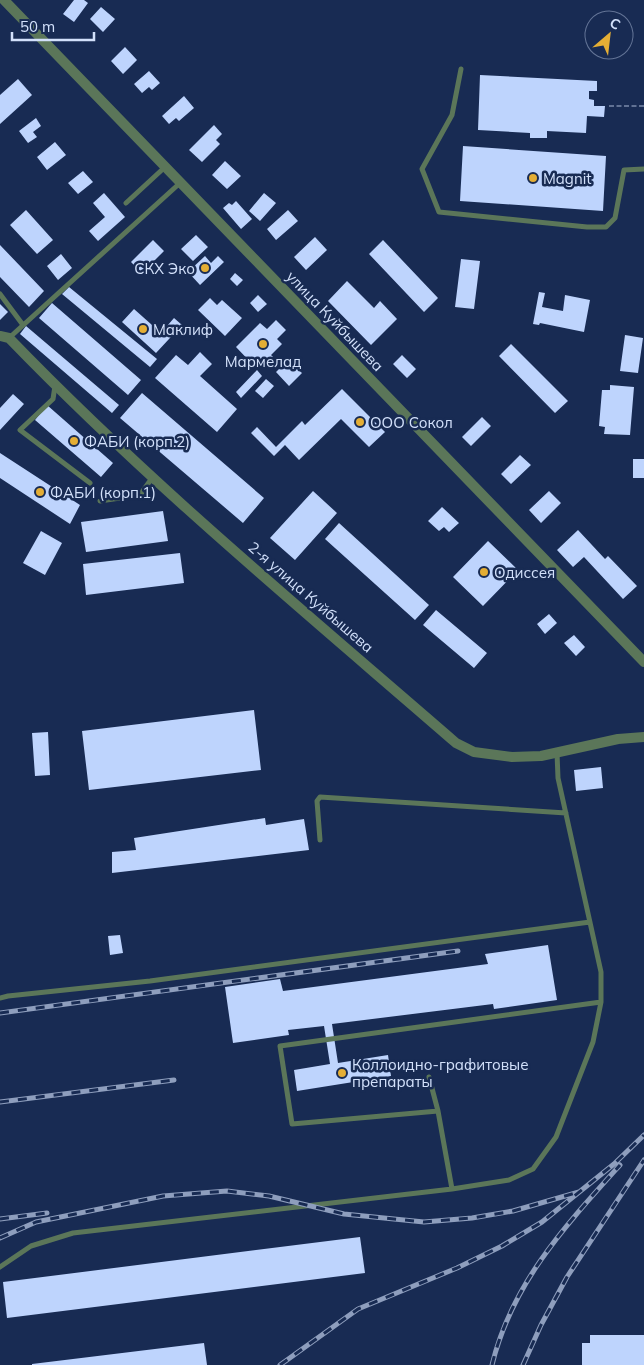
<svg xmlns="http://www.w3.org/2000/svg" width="644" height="1365" viewBox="0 0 644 1365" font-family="Mulish,sans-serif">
<rect width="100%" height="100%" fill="#182b53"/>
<path fill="#bed4fd" d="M74 0H84L88 3 74 22 63 14Z
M101 7 115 19 103 32 90 19Z
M125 47 137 60 123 74 111 61Z
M149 71 160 83 152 90 149 87 142 93 134 84Z
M480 75 597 81V91H589V99L594 100V106H605L604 117 587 116 586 133 547 131V138H530V133L478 130Z
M18 79 32 95 0 124V95Z
M184 96 194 108 179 121 176 118 169 124 162 116Z
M36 118 41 126 33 132 37 137 28 143 19 131Z
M214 125 222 134 216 140 220 144 202 162 189 150Z
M55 142 66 155 47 170 37 157Z
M463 146 606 156 603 211 460 201Z
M225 161 241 176 227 189 212 175Z
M83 171 93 182 78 194 68 183Z
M104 193 125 217 98 241 89 231 105 217 93 203Z
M264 193 276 203 260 221 249 211Z
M236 201 252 219 241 229 223 208 229 203 232 205Z
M26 210 53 240 37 254 10 225Z
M288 210 298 221 276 240 267 229Z
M196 235 208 247 193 261 181 249Z
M315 237 327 250 306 270 294 257Z
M153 240 164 251 142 273 131 262Z
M383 240 438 298 424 312 369 254Z
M0 245 44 291 29 307 0 277Z
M61 254 72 268 58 280 47 266Z
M205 256 211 263 218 256 224 262 200 285 188 272Z
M461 259 480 261 474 309 455 307Z
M235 273 243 280 237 286 230 279Z
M347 281 374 308 380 301 397 319 371 345 328 301Z
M69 287 157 359 150 367 62 294Z
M539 292 545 293 542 307 563 311 565 295 590 300 584 332 540 323 539 325 533 324Z
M258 295 267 304 258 312 250 303Z
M210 298 217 305 222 300 242 318 225 336 198 310Z
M52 303 141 380 128 395 39 318Z
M0 304 8 312 0 320Z
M134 309 161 333 174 318 182 325 156 353 122 322Z
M276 320 286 330 277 339 282 344 271 355 273 357 267 364 264 361 257 369 236 347 260 323 267 329Z
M26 326 119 405 112 413 20 334Z
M625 335 643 338 638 373 620 371Z
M511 344 568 401 555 413 499 356Z
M200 352 212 364 200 376 237 409 217 432 155 378 176 355 188 365Z
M402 355 416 369 407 378 393 364Z
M288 360 302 373 289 386 276 372Z
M257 370 262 376 241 398 236 392Z
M266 379 274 386 263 398 255 391Z
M610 385 634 387 630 435 604 434 605 427 599 426 602 390H610Z
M342 389 385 432 369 447 341 419 299 460 285 445 274 456 251 433 257 427 276 447 302 421 305 425Z
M142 393 264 498 243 523 120 418Z
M13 394 24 404 0 430V408Z
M47 405 113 463 101 477 35 420Z
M482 417 491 426 471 446 462 437Z
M0 453 80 505 70 524 0 478Z
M520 455 531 465 511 484 501 474Z
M633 459H644V478H633Z
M313 491 337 513 295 560 270 538Z
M549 491 561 503 541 523 529 510Z
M442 507 459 523 449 532 444 527 439 531 428 521Z
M163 511 168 541 86 552 81 522Z
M339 523 429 605 415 620 325 539Z
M578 530 605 559 608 556 637 586 623 599 584 557 573 567 557 550Z
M41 531 62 543 45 575 23 563Z
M488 541 518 570 483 606 453 577Z
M180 553 184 583 86 595 83 564Z
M436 610 487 653 474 668 423 625Z
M549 614 557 623 545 634 537 624Z
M574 635 585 647 576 656 564 643Z
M254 710 261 770 89 790 82 731Z
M48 732 50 775 35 776 32 733Z
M601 767 603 788 576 791 574 770Z
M265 818 266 825 304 819 309 850 112 873V852L136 850 134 838Z
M120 935 123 953 110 955 108 936Z
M548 945 557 1000 494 1009 493 1004 332 1024 338 1063 388 1055 391 1076 297 1091 294 1070 330 1064 324 1026 288 1030 289 1035 233 1043 225 987 280 979 283 991 488 964 485 954Z
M360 1237 365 1273 7 1318 3 1282Z
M590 1335H644V1365H582V1343H590Z
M204 1343 207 1365H32V1364Z"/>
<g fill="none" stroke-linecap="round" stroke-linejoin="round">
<path stroke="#617294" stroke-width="2" stroke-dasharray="5 2.5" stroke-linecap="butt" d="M609 106H644"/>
<path stroke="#5b7659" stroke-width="5" d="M461 69 452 115 422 169 439 212 587 227H606L615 218 624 170 644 169
M126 203 165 167
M0 294 23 325
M9 338 180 183
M55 386 53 399 20 430 90 483
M100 501 140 495 152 478
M320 840 317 801 320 797 566 813
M0 998 8 996 150 981 590 922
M429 1077 438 1111 452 1189
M438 1111 292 1124 280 1046 601 1002
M0 1267 31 1246 73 1233 452 1189 509 1180 533 1169 556 1137 593 1042 601 1002V972L558 778 557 753"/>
<path stroke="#5b7659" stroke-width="10" d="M0 336 9 338C149 483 304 611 456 743L474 752 512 757 541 756 618 739 644 737"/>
<path stroke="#5b7659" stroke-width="10" d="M4 0 644 662"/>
<g stroke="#8e9ebd" stroke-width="5">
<path id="rail" d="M0 1013 458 951
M0 1102 174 1080
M0 1219 47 1213
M0 1238 36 1222 163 1196 227 1191 269 1196 344 1214 424 1222 472 1218 513 1211 579 1192
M280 1365 358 1309 457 1268 502 1246 542 1222 614 1164 644 1135
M492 1365C512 1283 565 1226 620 1165
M523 1365 541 1325 567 1277 644 1160"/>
</g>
<use href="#rail" stroke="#182b53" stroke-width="3" stroke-dasharray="9" stroke-linecap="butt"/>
</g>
<g fill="#e4ae35" stroke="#182b53" stroke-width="2">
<circle cx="533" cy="178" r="5"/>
<circle cx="205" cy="268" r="5"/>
<circle cx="143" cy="329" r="5"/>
<circle cx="263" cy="344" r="5"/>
<circle cx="360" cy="422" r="5"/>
<circle cx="74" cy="441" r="5"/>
<circle cx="40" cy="492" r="5"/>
<circle cx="484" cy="572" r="5"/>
<circle cx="342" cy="1073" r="5"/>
</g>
<g text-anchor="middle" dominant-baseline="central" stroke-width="5" stroke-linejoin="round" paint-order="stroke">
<g font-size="15" fill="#d3e1fb" stroke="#182b53" text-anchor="start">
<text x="543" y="178">Magnit</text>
<text x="195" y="268" text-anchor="end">СКХ Эко</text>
<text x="153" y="329">Маклиф</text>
<text x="263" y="361" text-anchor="middle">Мармелад</text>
<text x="370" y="422">ООО Сокол</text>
<text x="84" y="441">ФАБИ (корп.2)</text>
<text x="50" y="492">ФАБИ (корп.1)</text>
<text x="494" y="572">Одиссея</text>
<text x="352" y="1064">Коллоидно-графитовые<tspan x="352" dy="17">препараты</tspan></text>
</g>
<g font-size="15" fill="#d3e1fb" stroke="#182b53">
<text transform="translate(335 321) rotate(46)">улица Куйбышева</text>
<text transform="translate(311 597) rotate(41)">2-я улица Куйбышева</text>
</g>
</g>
<g transform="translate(609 35) rotate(28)"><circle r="24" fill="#182b53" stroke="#637496"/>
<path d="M0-4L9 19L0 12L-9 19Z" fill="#e4ae35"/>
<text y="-8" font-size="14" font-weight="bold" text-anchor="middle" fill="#d3e1fb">С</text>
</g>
<path d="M12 32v8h82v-8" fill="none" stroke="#d3e1fb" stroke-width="2.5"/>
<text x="20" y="32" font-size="15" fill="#d3e1fb" stroke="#182b53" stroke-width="4" paint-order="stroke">50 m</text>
</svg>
